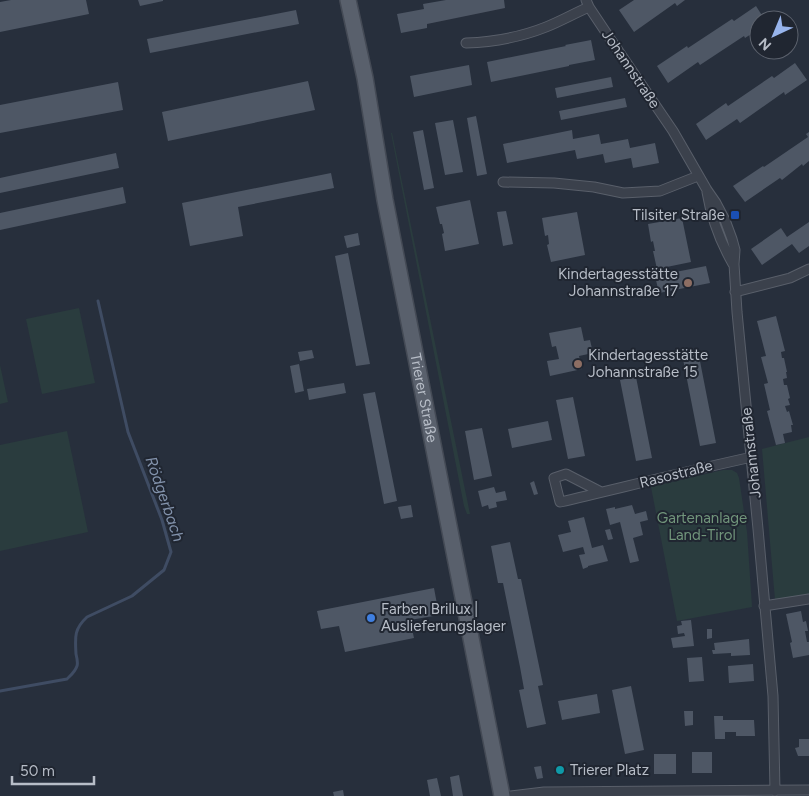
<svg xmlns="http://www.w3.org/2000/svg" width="809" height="796" viewBox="0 0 809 796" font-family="Figtree,sans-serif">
<rect width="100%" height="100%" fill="#272f3c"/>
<path fill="#2a3c3e" d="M391 133H392L470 514H467L464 506Z
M79 308 95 383 42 394 26 319Z
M0 365 8 402 0 404Z
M67 431 88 532 0 551V445Z
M809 437V595L775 600 762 449Z
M723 470H732L737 473 739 478 747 532 752 607 677 621 651 487Z"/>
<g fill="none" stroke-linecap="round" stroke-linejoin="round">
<path stroke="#3f4c63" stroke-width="3" d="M0 691 67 679C71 675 75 672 77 666 78 663 77 658 76 654 75 637 74 629 87 617L132 596 164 570 171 552 162 520 128 432 98 301"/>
</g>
<path fill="#4e5765" d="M11 0H86L89 14 0 32V2Z
M138 0H163V1L140 6Z
M446 0H504L505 8 427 24V28L401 33 397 14 424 9 423 4Z
M634 0H685L677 6 675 3 634 32 619 10Z
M756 6 765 20H759V29L745 38 744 36 700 65 698 62 668 83 657 66 687 46 688 48 732 19 734 21Z
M296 10 299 24 150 53 147 39Z
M591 40 595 60 569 65V66L491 82 487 62 566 46 565 45Z
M795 63 807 80 785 95 784 92 740 123 737 119 706 140 696 124 726 103 728 106 772 76 774 78Z
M469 65 472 85 414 97 410 76Z
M611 77 613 87 557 98 555 88Z
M308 81 315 110 168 141 162 112Z
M118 82 123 110 0 133V105Z
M625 98 627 107 561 120 559 111Z
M476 116 487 174 477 176 467 118Z
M453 120 463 172 445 175 435 123Z
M423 130 434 188 424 190 413 132Z
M572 130 573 139 599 134 601 144 628 139 630 148 655 143 659 163 633 168 631 158 605 163 603 154 577 159 575 150 507 163 503 144Z
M809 132V161L803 166 802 164 782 180 780 178 745 202 733 186 763 166 764 167 808 137 806 134Z
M116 153 119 168 0 193V178Z
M331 173 334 188 238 207 243 236 190 246 182 203Z
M123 187 126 203 0 230V213Z
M470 200 479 244 445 251 442 234 444 233 442 224H440L436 207Z
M506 211 513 244 503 246 497 212Z
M577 212 585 255 551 262 547 245 549 244 548 235 545 236 542 218Z
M682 218 691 262 657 269 653 251H655L653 241 651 242 648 224Z
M809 222V246L799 253 792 244 762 265 751 249 781 228 787 237Z
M358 233 360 245 347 248 344 236Z
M348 253 370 364 356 366 335 256Z
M706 266 710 283 659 293 655 276Z
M776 316 785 351 781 352 782 358H784L787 372H786L787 378 783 379 784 385H787L790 398 788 399 790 405 785 406 787 412 789 411 793 425H791L792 432 783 434 785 443 776 445 767 411 770 410 764 384 768 383 761 357 766 356 757 321Z
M581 327 584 341 590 340 593 353 579 356 582 369 550 376 547 361 559 359 556 346 552 347 549 333Z
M312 350 314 358 300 361 298 352Z
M698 351 716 443 700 446 682 354Z
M299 364 304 391 295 393 290 366Z
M636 377 652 458 636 461 620 380Z
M344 383 346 393 309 400 307 389Z
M375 392 397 501 384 504 363 394Z
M573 397 585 456 568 459 556 400Z
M548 421 552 440 512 448 508 429Z
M482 428 492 476 474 480 465 431Z
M534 481 538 494 534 495 530 483Z
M494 487 496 493 505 491 507 500 496 502 497 507 489 509 488 505 482 507 478 491Z
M411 505 413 517 401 519 398 507Z
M632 505 635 514 646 511 648 520 640 522 643 535 633 538 639 561 630 563 620 522 610 525 606 509 615 507V509Z
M584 517 592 548 603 545 608 561 588 566V567L583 569 579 555 585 554 583 547 563 552 558 535 571 532 568 521Z
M610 529 613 539 608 540 605 530Z
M510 542 518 579H521L543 685 538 686 546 724 527 728 519 690 524 689 520 667 503 583H498L491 546Z
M434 588 439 615 410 620 414 638 345 652 339 626 321 629 317 611Z
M801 611 803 622 806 621 808 631H805L807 642H809V655L793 658 790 643 792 642 786 614Z
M691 620 694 646 673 648 671 638 685 636 684 633 678 634 677 626 682 625 681 621Z
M707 629H712V638L707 639Z
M749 639 750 655 731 656V653L713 654 712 650H715L714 643Z
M702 657 704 681 689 682 687 658Z
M753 664 754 681 729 683 728 666Z
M631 686 644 750 625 754 612 690Z
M597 694 600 713 562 720 558 701Z
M684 711H693V725L685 726Z
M714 716H723V720H754L755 736H736V732H725V739H715Z
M799 739H809V756H798L795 748 799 747Z
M692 752H712V773H692Z
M654 754H676V774H654Z
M541 766 543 778 537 779 534 767Z
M459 775 463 796H453L450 777Z
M437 778 441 796H430L427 780Z
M343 790 344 796H334L333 792Z"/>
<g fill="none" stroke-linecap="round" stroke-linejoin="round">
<g stroke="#595f6a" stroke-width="11">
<path id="minor" d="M586 0 589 7 609 37 673 131 707 190 716 203 725 220 732 239 735 250 734 264 737 312 758 529 773 696 775 791
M466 43C493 42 521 37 546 27 561 21 575 13 589 7
M503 182 554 183 594 187 623 193 660 191 698 176
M707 192C711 216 721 243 733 264
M735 292 790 278 809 269
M601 492 566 474 554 478 560 502C624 487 688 471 752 457
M764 606 809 599
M511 796 544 792 809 790"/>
</g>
<g stroke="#444a55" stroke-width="18">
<g id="primary">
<path id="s1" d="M348 0 365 78 385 200 502 796"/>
</g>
</g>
<use href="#minor" stroke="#3b414c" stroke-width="9"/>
<use href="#primary" stroke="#59606c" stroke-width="15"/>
</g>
<rect fill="#1a4fb4" stroke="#202631" stroke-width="2" x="730" y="210" width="10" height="10" rx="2.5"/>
<g fill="#8d6e63" stroke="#202631" stroke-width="2">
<circle cx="688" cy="283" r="5"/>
<circle cx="578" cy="364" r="5"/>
</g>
<circle fill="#3f7fe0" stroke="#202631" stroke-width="2" cx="371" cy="618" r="5"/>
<circle fill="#0f9aa8" stroke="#202631" stroke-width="2" cx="560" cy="770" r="5"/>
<g text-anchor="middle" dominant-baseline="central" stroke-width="4" stroke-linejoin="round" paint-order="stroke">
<g font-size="15" fill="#b7bdc7" stroke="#202631">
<text transform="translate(631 69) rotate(56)">Johannstraße</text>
<text stroke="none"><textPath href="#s1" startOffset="405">Trierer Straße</textPath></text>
<text transform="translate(751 453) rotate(-96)">Johannstraße</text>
<text transform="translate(676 474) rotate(-14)">Rasostraße</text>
</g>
<g font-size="15" fill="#b7bdc7" stroke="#202631" text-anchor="start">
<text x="725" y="215" text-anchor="end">Tilsiter Straße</text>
<text x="678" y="274" text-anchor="end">Kindertagesstätte<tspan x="678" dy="17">Johannstraße 17</tspan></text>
<text x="588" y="355">Kindertagesstätte<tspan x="588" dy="17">Johannstraße 15</tspan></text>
<text x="381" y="609">Farben Brillux |<tspan x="381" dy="17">Auslieferungslager</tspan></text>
<text x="570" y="770">Trierer Platz</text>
</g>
<g font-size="15" fill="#71957b" stroke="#202631">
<text x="702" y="518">Gartenanlage<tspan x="702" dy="17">Land-Tirol</tspan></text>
</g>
<g font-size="16" font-style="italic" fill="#8292ab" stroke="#202631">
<text transform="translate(165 499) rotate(71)">Rödgerbach</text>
</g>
</g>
<g transform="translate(774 35) rotate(224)"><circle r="24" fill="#202631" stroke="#5c626d"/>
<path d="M0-4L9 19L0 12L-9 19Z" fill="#97b4ec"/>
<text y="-8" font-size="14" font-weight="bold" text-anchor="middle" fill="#b7bdc7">N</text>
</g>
<path d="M12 776v8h82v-8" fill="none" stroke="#b7bdc7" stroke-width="2.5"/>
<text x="20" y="776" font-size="15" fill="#b7bdc7" stroke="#202631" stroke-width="4" paint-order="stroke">50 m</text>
</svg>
